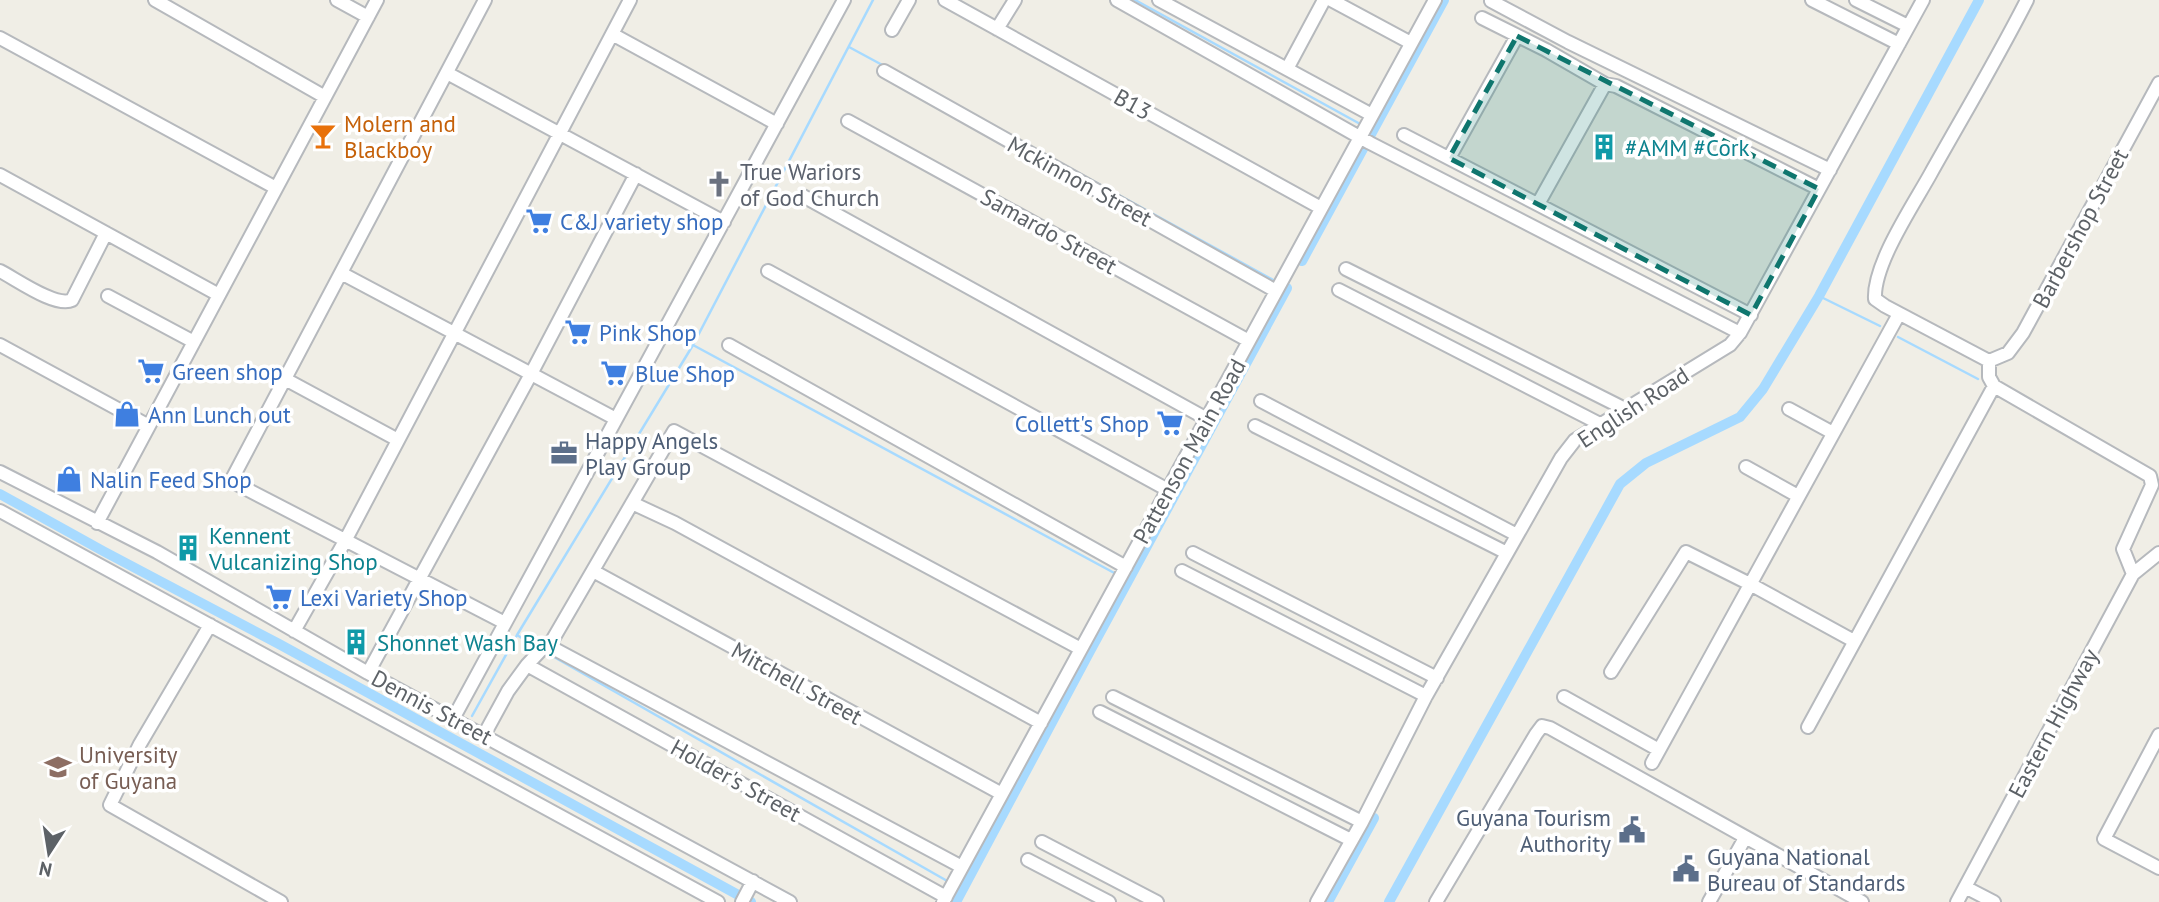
<svg xmlns="http://www.w3.org/2000/svg" width="2159" height="902" viewBox="0 0 2159 902" font-family="'PT Sans',sans-serif">
<rect width="100%" height="100%" fill="#f0eee6"/>
<g fill="none" stroke-linecap="round" stroke-linejoin="round">
<path stroke="#a7daff" stroke-width="2.5" d="M1135 0 1362 125
M849 47 886 67
M1057 161 1275 281
M1819 296 1880 326
M1898 337 1978 379
M693 345 1118 575
M517 635 538 648
M547 653 949 882
M472 716 517 635 693 345 873 0"/>
<path stroke="#a7daff" stroke-width="10" d="M1302 261 1444 0
M0 494 103 551 279 644 751 902
M956 902 1089 653 1287 288
M1328 902 1374 818
M1389 902 1620 484 1646 463 1740 417 1763 389 1819 296 1979 0"/>
<g stroke="#b6b9bd" stroke-width="16">
<path id="minor" d="M155 0 325 97
M337 0 368 17
M485 0 231 481 505 623
M945 0 1321 208
M1117 0 1370 143 1740 333
M1159 0 1372 115
M1331 0 1411 43
M1812 0 1899 44
M1856 0 1908 26
M1491 1 1568 42 1830 170
M1482 18 1546 50 1605 84 1616 86 1819 189
M997 29 1015 0
M892 30 909 0
M612 34 777 124
M0 38 276 188
M1287 69 1324 0
M884 71 1276 291
M447 73 724 222
M848 121 1249 341
M1404 135 1751 315
M1449 158 1517 36
M0 175 219 295
M803 196 1207 419
M1538 204 1605 84
M1346 269 1625 409
M0 271C16 279 56 308 72 300L106 233
M768 271 1168 490
M341 273 616 419
M1339 290 1600 424
M108 296 194 342
M0 345 149 426
M729 345 1126 567
M1989 361 1885 306 1875 299C1873 264 1914 204 1931 173 1963 116 1997 59 2027 0
M1989 361 2008 353 2023 333 2159 83
M1989 361V377L1994 386 2150 476 2152 485 2123 549 2133 574
M285 379 398 440
M1261 401 1517 535
M1789 409 1833 433
M1255 426 1507 553
M1746 467 1798 496
M0 472 157 552 368 673 790 902
M632 503 675 523 1041 723
M0 511 718 902
M97 523 377 0
M1193 553 1437 678
M593 571 1002 794
M1182 571 1426 696
M210 625 140 744 110 805 281 902
M294 631 345 541 630 0
M549 646 962 867
M527 665 541 650 549 646 674 431 1081 649
M1611 672 1686 552 1750 584 1854 641
M368 673 531 374 636 174
M1113 697 1362 822
M1564 697 1659 750
M1100 712 1351 840
M453 719 844 0
M1808 727 1994 386
M484 735 508 691 527 665 946 897
M2159 735 2104 839 2159 868
M1652 763 1899 314
M1042 842 1157 902
M1028 860 1109 902
M1965 887 1994 902
M742 902 753 881
M943 902 1435 0
M1317 902 1362 822 1426 696 1561 458 1575 440 1730 345 1740 333 1923 0
M1436 902 1536 734 1542 726 1550 728 1862 902
M1709 902 1745 838
M1957 902 2133 574 2159 553"/>
</g>
<use href="#minor" stroke="#fff" stroke-width="12"/>
</g>
<path fill="#0f766e" fill-opacity="0.2" stroke="#0f766e" stroke-width="5" stroke-dasharray="14 9" stroke-linejoin="round" d="M1517 36 1819 189 1751 315 1449 158Z"/>
<defs>
<g id="bar-bare" transform="scale(2.1)"><path d="M-6-5H6L.8 .8V4.5H3.5V6h-7V4.5H-.8V.8Z" fill="#e8710a" stroke="#fff" stroke-width="2.5" paint-order="stroke"/></g>
<g id="building-bare" transform="scale(2.1)"><path d="M-4-6H4V6H1V3H-1V6H-4ZM-2.5-4.3h1.7v1.8h-1.7ZM.8-4.3h1.7v1.8H.8ZM-2.5-1h1.7V.8h-1.7ZM.8-1h1.7V.8H.8Z" fill="#0f9aa8" stroke="#fff" stroke-width="2.5" paint-order="stroke"/></g>
<g id="church-bare" transform="scale(2.1)"><path d="M-1.2-6h2.4v3.5h3.3v2.4h-3.3V6h-2.4V-.1h-3.3v-2.4h3.3Z" fill="#6b7280" stroke="#fff" stroke-width="2.5" paint-order="stroke"/></g>
<g id="supermarket-bare" transform="scale(2.1)"><path d="M-6-5.5h2.5l.6 2H6L4.5 2H-2.5L-4.4-4H-6ZM-1.5 3.2a1.3 1.3 0 1 0 .1 0ZM3 3.2a1.3 1.3 0 1 0 .1 0Z" fill="#3f7fe0" stroke="#fff" stroke-width="2.5" paint-order="stroke"/></g>
<g id="shop-bare" transform="scale(2.1)"><path d="M-5-2.5h2.3a2.7 3.5 0 0 1 5.4 0H5L5.5 6h-11ZM-1.5-2.5h3a1.5 2.3 0 0 0-3 0Z" fill="#3f7fe0" stroke="#fff" stroke-width="2.5" paint-order="stroke"/></g>
<g id="office-bare" transform="scale(2.1)"><path d="M-6-3h4V-5.5h4V-3h4V5H-6ZM-1-4.5V-3h2v-1.5ZM-6 0V1H6V0Z" fill="#5c6f8a" stroke="#fff" stroke-width="2.5" paint-order="stroke"/></g>
<g id="university-bare" transform="scale(2.1)"><path d="M0-5L7-2L0 1L-7-2ZM-4 1L0 2.5L4 1V4Q0 6-4 4Z" fill="#8d6e63" stroke="#fff" stroke-width="2.5" paint-order="stroke"/></g>
<g id="civic-bare" transform="scale(2.1)"><path d="M-.6-6.5H3V-4.5H.6V-3L4-1V1h2V6H-6V1h2V-1L-.6-3ZM-1.2 2.5V6h2.4V2.5Z" fill="#5c6f8a" stroke="#fff" stroke-width="2.5" paint-order="stroke"/></g>
</defs>
<g fill-rule="evenodd">
<use href="#bar-bare" x="323" y="136"/>
<use href="#building-bare" x="1604" y="147"/>
<use href="#church-bare" x="719" y="184"/>
<use href="#supermarket-bare" x="539" y="221"/>
<use href="#supermarket-bare" x="578" y="332"/>
<use href="#supermarket-bare" x="151" y="371"/>
<use href="#supermarket-bare" x="614" y="373"/>
<use href="#shop-bare" x="127" y="414"/>
<use href="#supermarket-bare" x="1170" y="423"/>
<use href="#office-bare" x="564" y="453"/>
<use href="#shop-bare" x="69" y="479"/>
<use href="#building-bare" x="188" y="548"/>
<use href="#supermarket-bare" x="279" y="597"/>
<use href="#building-bare" x="356" y="642"/>
<use href="#university-bare" x="58" y="767"/>
<use href="#civic-bare" x="1632" y="830"/>
<use href="#civic-bare" x="1686" y="869"/>
</g>
<g text-anchor="middle" dominant-baseline="central" stroke-width="7" stroke-linejoin="round" paint-order="stroke">
<g font-size="23" fill="#5d6267" stroke="#fff">
<text transform="translate(1133 104) rotate(29)">B13</text>
<text transform="translate(1080 181) rotate(29)">Mckinnon Street</text>
<text transform="translate(2080 228) rotate(-62)">Barbershop Street</text>
<text transform="translate(1049 231) rotate(29)">Samardo Street</text>
<text transform="translate(1633 407) rotate(-33)">English Road</text>
<text transform="translate(1189 451) rotate(-61)">Pattenson Main Road</text>
<text transform="translate(797 683) rotate(29)">Mitchell Street</text>
<text transform="translate(432 707) rotate(28)">Dennis Street</text>
<text transform="translate(2053 723) rotate(-62)">Eastern Highway</text>
<text transform="translate(736 780) rotate(29)">Holder's Street</text>
</g>
<g font-size="23" fill="#c56008" stroke="#fff" text-anchor="start">
<text x="344" y="123">Molern and<tspan x="344" dy="26">Blackboy</tspan></text>
</g>
<g font-size="23" fill="#0d838f" stroke="#fff" text-anchor="start">
<text x="1625" y="147">#AMM #Cork</text>
<text x="209" y="535">Kennent<tspan x="209" dy="26">Vulcanizing Shop</tspan></text>
<text x="377" y="642">Shonnet Wash Bay</text>
</g>
<g font-size="23" fill="#5b616d" stroke="#fff" text-anchor="start">
<text x="740" y="171">True Wariors<tspan x="740" dy="26">of God Church</tspan></text>
</g>
<g font-size="23" fill="#366cbe" stroke="#fff" text-anchor="start">
<text x="560" y="221">C&amp;J variety shop</text>
<text x="599" y="332">Pink Shop</text>
<text x="172" y="371">Green shop</text>
<text x="635" y="373">Blue Shop</text>
<text x="148" y="414">Ann Lunch out</text>
<text x="1149" y="423" text-anchor="end">Collett's Shop</text>
<text x="90" y="479">Nalin Feed Shop</text>
<text x="300" y="597">Lexi Variety Shop</text>
</g>
<g font-size="23" fill="#4e5e75" stroke="#fff" text-anchor="start">
<text x="585" y="440">Happy Angels<tspan x="585" dy="26">Play Group</tspan></text>
<text x="1611" y="817" text-anchor="end">Guyana Tourism<tspan x="1611" dy="26">Authority</tspan></text>
<text x="1707" y="856">Guyana National<tspan x="1707" dy="26">Bureau of Standards</tspan></text>
</g>
<g font-size="23" fill="#785e54" stroke="#fff" text-anchor="start">
<text x="79" y="754">University<tspan x="79" dy="26">of Guyana</tspan></text>
</g>
</g>
<g transform="translate(49 853) rotate(192)" stroke="#ffffff" stroke-width="5" paint-order="stroke">
<path d="M0-5L12 26L0 18L-12 26Z" fill="#5d6267"/>
<text y="-10" font-size="19" font-weight="bold" text-anchor="middle" fill="#5d6267">N</text>
</g>
</svg>
